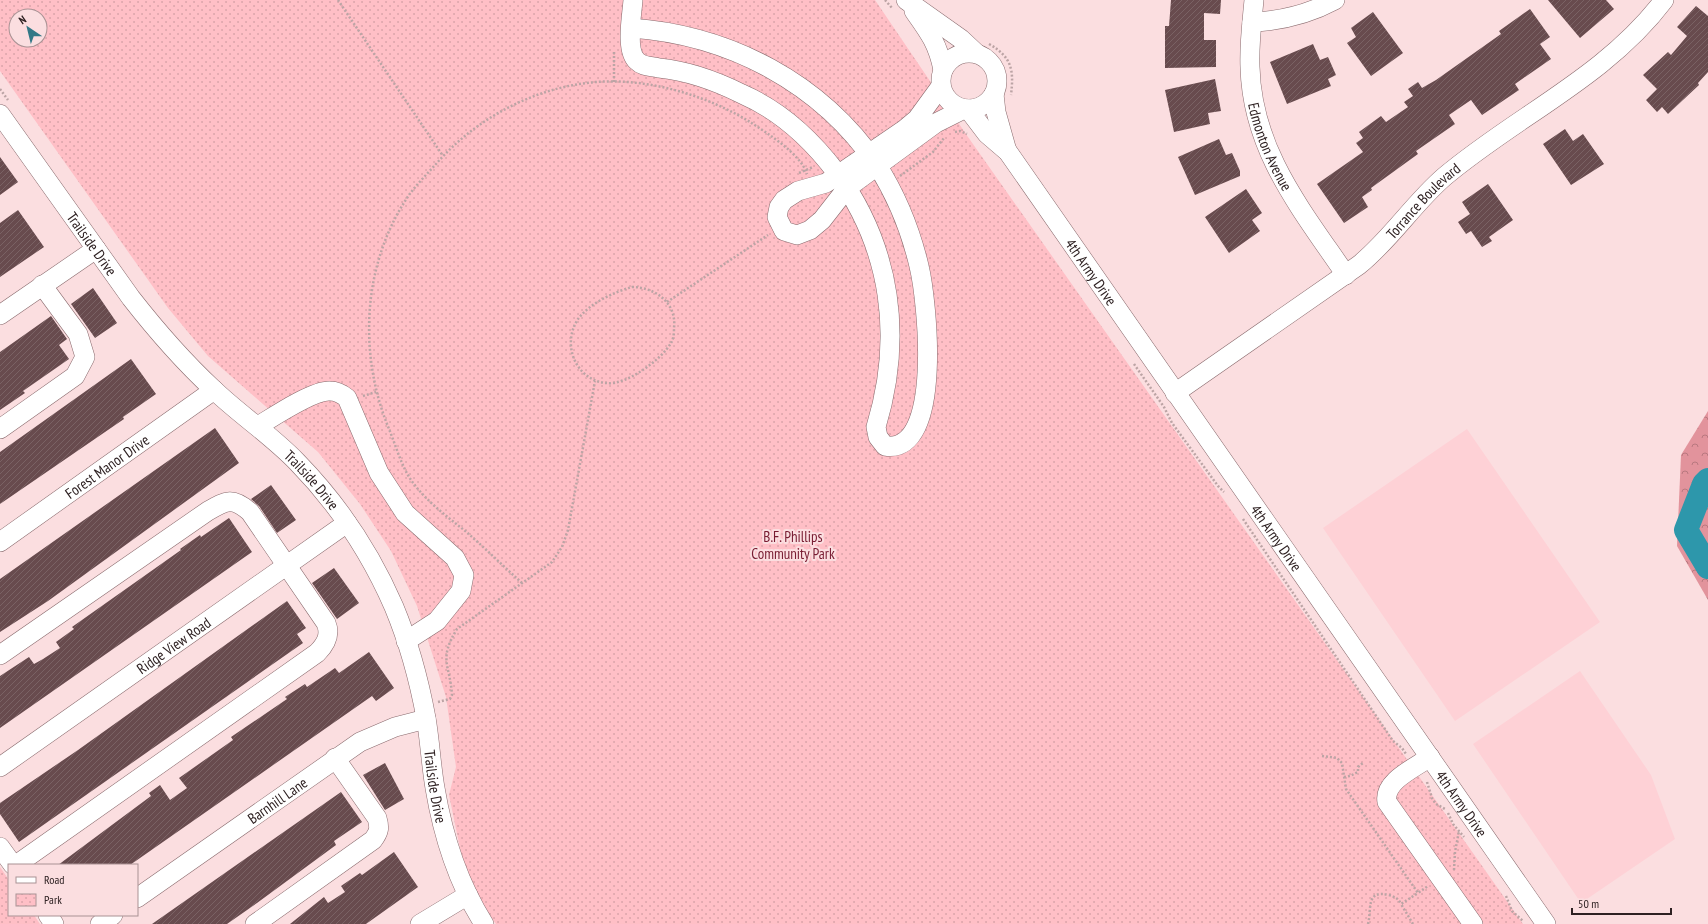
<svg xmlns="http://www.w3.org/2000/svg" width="1708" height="924" viewBox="0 0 1708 924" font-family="'PT Sans Narrow',sans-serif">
<defs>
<pattern id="forest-crowns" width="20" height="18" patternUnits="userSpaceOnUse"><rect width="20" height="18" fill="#e2939c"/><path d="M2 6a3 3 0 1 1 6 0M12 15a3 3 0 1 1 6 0" fill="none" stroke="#b8787f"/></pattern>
<pattern id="park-dots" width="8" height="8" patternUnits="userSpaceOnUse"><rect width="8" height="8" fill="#ffbfc6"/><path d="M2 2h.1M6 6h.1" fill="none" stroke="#dba4aa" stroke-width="1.8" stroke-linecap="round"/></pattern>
<pattern id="building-hatch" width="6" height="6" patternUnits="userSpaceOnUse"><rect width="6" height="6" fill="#684b4e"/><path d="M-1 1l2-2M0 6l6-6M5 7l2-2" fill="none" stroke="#7a6264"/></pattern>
</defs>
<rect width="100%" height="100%" fill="#fbdee0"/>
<path fill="#fed1d6" d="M1467 429 1600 622 1455 721 1323 528Z
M1580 671 1651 775 1675 839 1581 903 1473 744Z"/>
<path fill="url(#forest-crowns)" d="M1708 411V600L1677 546 1681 455Z"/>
<path fill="url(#park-dots)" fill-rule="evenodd" d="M0 0H875L968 137 1523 924H496L477 898 461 853 449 795 456 767 446 697 417 606 391 551 360 504 318 452 208 356 168 308 0 71ZM16 16H40V40H16Z
M0 867 9 880V915H34L40 924H0Z"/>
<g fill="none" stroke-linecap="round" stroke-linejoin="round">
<path stroke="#2d97ab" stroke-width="24" d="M1708 480 1704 484 1686 530 1708 567"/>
</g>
<path fill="url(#building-hatch)" d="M1171 0H1221L1220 14 1204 13V40H1216V67L1165 68V26H1169Z
M1548 0H1606L1614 9 1580 38Z
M1696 6 1708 16V72L1698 83 1699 85 1668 114 1662 107 1657 112 1646 100 1657 89 1643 75 1668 52 1671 55 1687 36 1677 27Z
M1530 9 1550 37 1540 44 1551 59 1515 84 1519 90 1482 115 1471 100 1449 115 1455 124 1416 151 1418 154 1371 188 1372 190 1362 197 1368 207 1344 223 1317 184 1363 152 1356 143 1363 138 1359 132 1381 116 1386 122 1408 107 1404 102 1413 96 1408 89 1418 82 1422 88 1436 80 1501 34 1499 31Z
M1373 12 1403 53 1371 76 1347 43 1356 37 1351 28Z
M1313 44 1320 60 1328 57 1336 75 1328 79 1331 86 1287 104 1270 62Z
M1215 79 1221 111 1208 113 1210 124 1174 132 1165 90Z
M1565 129 1573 141 1583 134 1604 164 1571 185 1543 144Z
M1219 139 1226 155 1232 153 1240 171V176L1195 195 1178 157Z
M0 157 18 182 0 195Z
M1488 184 1513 220 1489 237 1492 241 1482 247 1471 231 1466 234 1458 222 1470 214 1462 202Z
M1246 189 1262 213 1252 220 1260 231 1229 253 1205 217Z
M18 210 44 247 0 277V223Z
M93 288 117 323 95 338 71 304Z
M51 316 67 339 59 345 69 359 23 391 25 393 0 410V352Z
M131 359 156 394 123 417 124 419 0 504V452Z
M215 428 239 463 48 601 0 632V579Z
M271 485 296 520 277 533 259 506 251 499Z
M229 518 252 552 0 728V676L29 657 34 664 43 659 60 648 56 642 74 629 72 627 181 550 180 549 200 535 201 537Z
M334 568 359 603 337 619 312 583Z
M287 601 306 628 297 634 303 643 19 842 0 814V803L78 750Z
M369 652 394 688 376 701 372 696 130 865H58L151 796 149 793 160 785 170 800 187 788 179 778 233 740 231 737 287 699 285 697 305 684 307 687 335 668 339 673Z
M385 763 404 799 385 810 363 775Z
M341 792 362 822 334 841 336 845 257 903 227 924H152Z
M394 852 418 887 366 924H290L324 897 328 903 345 892 341 886 360 873 362 875Z"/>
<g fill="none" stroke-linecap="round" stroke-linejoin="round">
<g stroke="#896a6d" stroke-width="20">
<g id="minor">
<path d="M906 0 961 39 976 53"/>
<path id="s1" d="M1254 0C1252 22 1249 44 1250 67 1252 150 1301 209 1346 275"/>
<path d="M914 11C929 32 938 44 943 70"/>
<path d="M1252 22C1282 21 1309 14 1335 0"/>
<path d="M631 28C730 35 821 83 877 165 896 195 911 232 919 266 927 299 944 455 885 446L878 437 876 427C903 338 892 249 836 172 811 139 781 111 742 94 716 81 689 71 659 68 651 66 643 67 637 61 625 50 632 15 633 0"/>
<circle cx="969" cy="81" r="28"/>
<path d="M941 86 917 119 905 129 826 183 798 191 784 200 779 207 777 217 784 231 797 235 810 230 822 220 847 188 936 123 964 109"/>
<path d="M994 94 996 112 1007 151"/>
<path id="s2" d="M968 109 987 134 1008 152 1546 924"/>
<path id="s3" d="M0 114 131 298C156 330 183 361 213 389 240 415 271 435 297 462 338 504 371 554 394 607 409 643 419 680 426 718 430 741 431 765 435 788 443 836 458 883 484 924"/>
<path d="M0 315 96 249"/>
<path id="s4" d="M1175 393 1359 265C1391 239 1413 204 1444 177 1516 116 1606 77 1664 0"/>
<path d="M258 426C273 417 313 390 330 391 337 391 342 394 347 398L379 473 405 513 455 558 464 575 461 591 437 621 406 641"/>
<path d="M0 429 75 376 85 357 78 334 42 285"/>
<path id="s5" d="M0 542 214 390"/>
<path d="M0 655 208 511C227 500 233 497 250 512L326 623C331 635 326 644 317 653L16 865"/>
<path d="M1430 757C1415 768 1383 781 1387 802L1473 924"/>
<path id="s6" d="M0 767 347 523"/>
<path d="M0 847 13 865"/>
<path id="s7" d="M137 898 360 742 395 727 426 719"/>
<path d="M48 915 54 924"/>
<path d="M100 924 113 915"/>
<path d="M255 924 373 840C379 832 380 828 377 818L335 758"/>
<path d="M420 924 468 895"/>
</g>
</g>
<path stroke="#bca4a5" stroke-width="2.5" stroke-dasharray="2 2" stroke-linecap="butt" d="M338 0 443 156
M885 0 892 8
M989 44C1012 57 1014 70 1011 95
M614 82V51
M0 89 8 100
M955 132 960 131 967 134
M799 173 813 167
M900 176 933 152 944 138
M632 287C655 287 677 303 674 328 674 332 674 338 671 343 662 359 626 386 606 383 576 380 561 345 578 319 590 303 614 292 632 287Z
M667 302 768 235
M1134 364 1164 407 1172 423 1218 486 1224 492
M363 396 376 392
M1243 519 1393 741 1402 748 1406 754
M522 583C503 566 484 547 464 530 445 515 425 500 411 480 401 465 396 446 389 429 358 354 362 264 409 195 417 184 427 174 436 164 476 118 535 87 596 82 648 78 706 95 750 122 767 133 801 154 807 174
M438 702 450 699 452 695C450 664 438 660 457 629L552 562 562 547 568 530 595 381
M1322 756 1337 758 1342 763 1346 789 1418 893 1428 886
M1344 777 1350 776 1358 772V767L1364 762
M1427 782 1432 798 1436 804 1445 809
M1448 813 1453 824 1464 837
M1454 870 1455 852 1459 831
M1506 896 1512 911 1523 921
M1368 924C1372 910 1365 889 1389 895 1395 897 1398 898 1401 904
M1413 924 1401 904 1418 893"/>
<use href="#minor" stroke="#fff" stroke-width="19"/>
</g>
<g text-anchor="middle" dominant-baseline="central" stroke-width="4" stroke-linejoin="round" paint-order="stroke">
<g font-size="15" fill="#2e2122" stroke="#fbdee0">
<text stroke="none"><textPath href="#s1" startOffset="150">Edmonton Avenue</textPath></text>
<text stroke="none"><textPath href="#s4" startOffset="315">Torrance Boulevard</textPath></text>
<text stroke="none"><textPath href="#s3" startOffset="159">Trailside Drive</textPath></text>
<text stroke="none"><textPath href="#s2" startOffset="205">4th Army Drive</textPath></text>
<text stroke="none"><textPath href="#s5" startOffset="131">Forest Manor Drive</textPath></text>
<text stroke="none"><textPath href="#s3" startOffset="483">Trailside Drive</textPath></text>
<text stroke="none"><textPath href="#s2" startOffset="529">4th Army Drive</textPath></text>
<text stroke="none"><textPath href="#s6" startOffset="212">Ridge View Road</textPath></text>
<text stroke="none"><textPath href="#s3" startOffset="820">Trailside Drive</textPath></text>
<text stroke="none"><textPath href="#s7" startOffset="171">Barnhill Lane</textPath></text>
<text stroke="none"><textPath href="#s2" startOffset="853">4th Army Drive</textPath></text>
</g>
<g font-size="15" fill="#781c32" stroke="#fbdee0">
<text x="793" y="536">B.F. Phillips<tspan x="793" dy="17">Community Park</tspan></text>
</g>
</g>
<rect x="8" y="864" width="130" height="52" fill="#fbdee0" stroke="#a99294"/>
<rect x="16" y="877" width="20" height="6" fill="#ffffff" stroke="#a99294"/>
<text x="44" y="884" font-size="12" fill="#2e2122">Road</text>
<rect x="16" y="894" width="20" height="12" fill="url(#park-dots)" stroke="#a99294"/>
<text x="44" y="904" font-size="12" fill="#2e2122">Park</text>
<g transform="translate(28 28) rotate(325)"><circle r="19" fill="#fbdee0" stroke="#a99294"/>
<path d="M0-3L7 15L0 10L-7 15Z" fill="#337887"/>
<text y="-6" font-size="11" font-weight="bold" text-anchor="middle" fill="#2e2122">N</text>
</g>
<path d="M1572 908v6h99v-6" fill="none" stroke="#2e2122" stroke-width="2"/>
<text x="1578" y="908" font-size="12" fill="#2e2122" stroke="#fbdee0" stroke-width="3" paint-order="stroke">50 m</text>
</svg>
